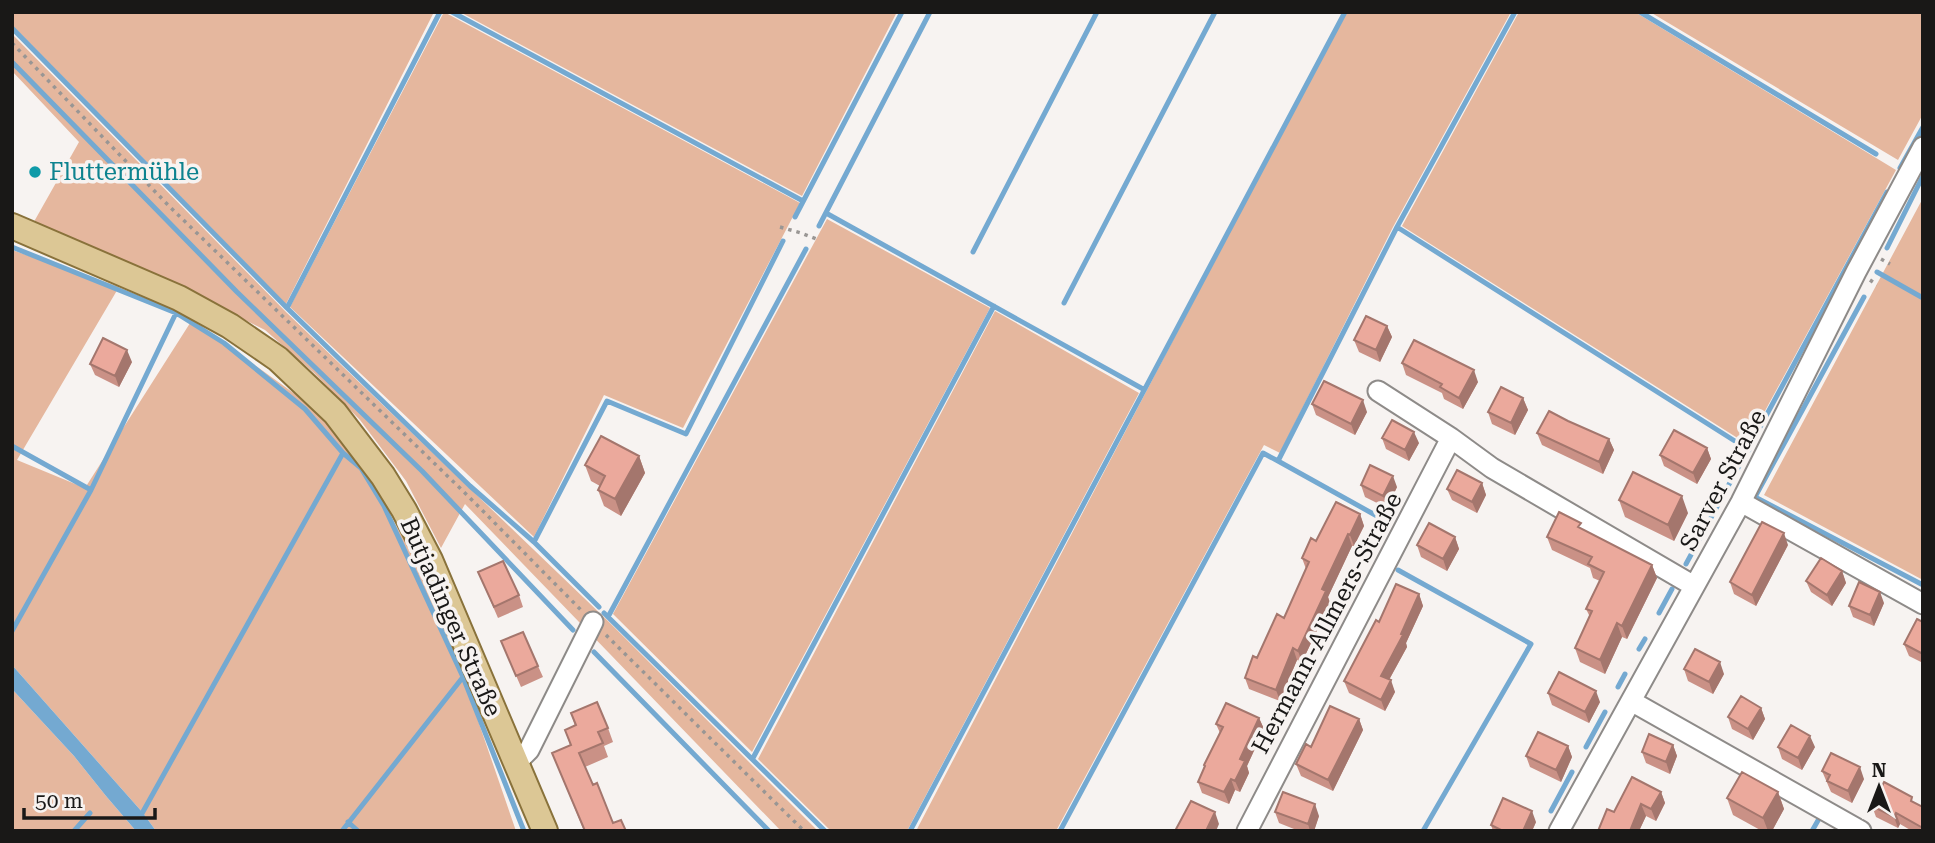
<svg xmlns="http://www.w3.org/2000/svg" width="1935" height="843" viewBox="0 0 1935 843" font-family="'Roboto Serif',serif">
<rect width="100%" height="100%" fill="#f7f3f1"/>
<path fill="#e5b79e" d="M12 12H434L286 304 12 25Z
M444 12 800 203 683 428 604 395 534 537 290 307Z
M460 12H897L802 196Z
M1345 12H1511L1393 227 1280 453 1264 445 1056 831H916Z
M1519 12H1635L1896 170 1747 444 1402 226Z
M1650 12H1923V114L1898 160Z
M12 34 287 313 608 621 818 831H781L465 504 441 548 406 481 360 420 314 373 265 330 160 277 31 227 79 142 12 71Z
M1923 198V580L1764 495Z
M827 219 990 308 752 752 613 614Z
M12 250 119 287 17 460 85 488 192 320 331 420 430 581 516 831H156L143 813 12 665Z
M995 311 1139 393 907 831H831L758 759Z
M12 689 74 756 106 796 136 831H12Z"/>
<path fill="#74a9d1" d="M12 665 143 813 156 831H136L106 796 74 756 12 689Z"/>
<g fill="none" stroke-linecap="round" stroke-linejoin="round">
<path stroke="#74a9d1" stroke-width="5" d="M452 12 803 201
M1640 12 1876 154
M12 28 287 308 470 486 534 542 599 607
M12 62 237 292 422 471 573 630
M1900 168 1923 127
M826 213 1143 389
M795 217 902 12
M819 226 930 12
M1397 227 1749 450
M12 247 176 313 224 343 305 409 343 453 361 468 384 506 463 677 524 831
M1887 248 1923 176
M973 252 1097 12
M1877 272 1923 298
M1864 297 1755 497 1923 585
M1064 303 1215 12
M287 308 440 12
M12 446 91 490
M1278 461 1377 516
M534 542 607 401 686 434 783 241
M1686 564 1887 192
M1398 570 1531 644 1423 831
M604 613 825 831
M1659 613 1672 589
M608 617 806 249
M12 631 91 490 176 313
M1639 649 1645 639
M594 652 769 831
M1618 687 1625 674
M1586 747 1605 712
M753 758 994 306
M1551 811 1572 772
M140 817 343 453
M348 822 358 831
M74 831 90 813
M342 831 463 677
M910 831 1345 12
M1060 831 1263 453 1278 461 1397 227 1515 12
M1812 831 1820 817"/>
<g stroke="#8e8b89" stroke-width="23">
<path id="minor" d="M1378 391 1451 438 1492 468 1694 586
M1741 502 1923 604
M1631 701 1861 831
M515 764 529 750 593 622
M1247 831 1451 438
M1559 831 1741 502 1856 272 1923 147"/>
</g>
<g stroke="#89723b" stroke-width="28">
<path id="major" d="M12 226 179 298 230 326 278 359 335 413 383 476 404 510 430 560 545 831"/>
</g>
<path stroke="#999694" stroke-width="3.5" stroke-dasharray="3.5 5" stroke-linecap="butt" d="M12 43 169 206 467 495 581 610
M780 227 801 233 819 240
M1881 259 1890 264
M1870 280 1877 285
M606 635 804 831"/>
<use href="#minor" stroke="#fff" stroke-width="19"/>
<use href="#major" stroke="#dcc795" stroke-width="24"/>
</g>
<path fill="#ca9186" d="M1387 326 1392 337 1380 362 1359 352 1354 340Z
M132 362 119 387 95 375 90 364Z
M1402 363 1478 382 1463 409 1444 399 1442 393 1406 375Z
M1523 398 1528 410 1515 435 1492 424 1488 412Z
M1312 404 1367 412 1355 435 1316 415Z
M1537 433 1609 439 1614 450 1603 474 1542 445Z
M1382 438 1419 443 1409 461 1386 449Z
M1707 448 1711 459 1697 484 1664 466 1660 455Z
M639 456 645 473 621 516 604 506 598 490 600 486 591 481 585 465Z
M1482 483 1486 495 1477 513 1452 500 1447 489Z
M1361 485 1397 487 1387 508 1365 497Z
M1619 500 1688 513 1674 541 1625 517Z
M1360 514 1364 526 1354 546H1352L1328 597 1330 603 1302 662 1297 660 1280 701 1249 689 1245 678 1284 618 1306 569 1302 558Z
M1583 530 1652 565 1657 578 1627 639 1622 637 1605 674 1580 662 1575 648 1590 617 1586 609 1600 581 1593 578 1590 568 1552 550 1547 537Z
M1455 537 1459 549 1447 571 1421 557 1417 545Z
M1788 545 1756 606 1734 594 1730 582Z
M1842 571 1846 583 1832 606 1811 592 1806 581Z
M478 572 519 595 523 607 498 618Z
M1419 594 1423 606 1406 643 1407 647 1389 680 1395 692 1385 711 1349 693 1344 681 1379 622Z
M1884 603 1874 626 1853 617 1849 606Z
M1923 622V663L1909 656 1904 644Z
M501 641 538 666 543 677 521 687Z
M1684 669 1724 674 1713 694 1688 681Z
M1548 693 1600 702 1589 723 1552 705Z
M1761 708 1765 719 1753 740 1732 729 1728 717Z
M571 713 608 728 613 742 604 746 608 757 585 767 593 785 613 823 626 831H584L552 753 570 745 565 730 575 726Z
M1259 718 1264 729 1247 766 1249 773 1240 792 1235 790 1229 804 1202 793 1198 782 1204 767V765L1220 733 1216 724Z
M1359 719 1363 730 1333 791 1301 776 1296 764 1311 747Z
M1673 745 1677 756 1670 774 1646 763 1642 752Z
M1568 746 1572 757 1561 782 1530 767 1526 756Z
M1778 747H1815L1802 770 1782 759Z
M1822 771 1864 779 1852 803 1831 792Z
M1661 792 1665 803 1656 821 1646 816 1639 831H1598L1614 812Z
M1778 792 1784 809 1772 831H1762L1733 815 1727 798Z
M1915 803 1923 807V831H1912L1900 824 1898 828 1876 817 1872 806Z
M1275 812 1319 816 1314 831H1299L1279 823Z
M1536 822 1532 831H1493L1491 825Z"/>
<path fill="#a4766d" d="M1387 326 1392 337 1380 362 1376 350Z
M127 350 132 362 119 387 115 376Z
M1474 370 1478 382 1463 409 1459 398Z
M1523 398 1528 410 1515 435 1511 423Z
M1363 400 1367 412 1355 435 1351 424Z
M1414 432 1419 443 1409 461 1405 450Z
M1609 439 1614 450 1603 474 1599 462Z
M1707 448 1711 459 1697 484 1693 473Z
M639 456 645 473 621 516 615 499Z
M1393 476 1397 487 1387 508 1383 496Z
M1482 483 1486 495 1477 513 1472 502Z
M1682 496 1688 513 1674 541 1668 525Z
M1360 514 1364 526 1354 546 1350 535Z
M1784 533 1788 545 1756 606 1752 595Z
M1348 534 1352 546 1328 597 1330 603 1302 662 1298 651 1322 589Z
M1455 537 1459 549 1447 571 1443 559Z
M1652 565 1657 578 1627 639 1622 626Z
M1842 571 1846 583 1832 606 1827 595Z
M1880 592 1884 603 1874 626 1870 615Z
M1419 594 1423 606 1406 643 1407 647 1385 687 1381 676Z
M1617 623 1622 637 1605 674 1600 660Z
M1293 648 1297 660 1280 701 1276 690Z
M1720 662 1724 674 1713 694 1709 682Z
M1391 680 1395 692 1385 711 1381 700Z
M1596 691 1600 702 1589 723 1585 712Z
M1761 708 1765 719 1753 740 1748 729Z
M1259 718 1264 729 1247 766 1249 773 1240 792 1235 781 1240 759Z
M1359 719 1363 730 1333 791 1328 780Z
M1810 736 1815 747 1802 770 1798 758Z
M1673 745 1677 756 1670 774 1666 762Z
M1568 746 1572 757 1561 782 1556 770Z
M1860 767 1864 779 1852 803 1848 791Z
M1231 779 1235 790 1229 804 1224 792Z
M1661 792 1665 803 1656 821 1651 809Z
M1778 792 1784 809 1772 831H1768L1763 818Z
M1315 804 1319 816 1314 831H1310L1308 824Z
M1641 804 1646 816 1639 831H1630Z
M1532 811 1536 822 1532 831H1523Z
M1215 812 1219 824 1216 831H1206Z
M1896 813 1900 824 1898 828 1894 817Z"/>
<path fill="#eba99c" stroke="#a4766d" stroke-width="2" d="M1366 316 1387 326 1376 350 1354 340Z
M103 338 127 350 115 376 90 364Z
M1414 340 1474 370 1459 398 1440 387 1442 384 1402 363Z
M1324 381 1363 400 1351 424 1312 404Z
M1501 387 1523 398 1511 423 1488 412Z
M1549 411 1568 421 1609 439 1599 462 1537 433Z
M1392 420 1414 432 1405 450 1382 438Z
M1674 430 1707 448 1693 473 1660 455Z
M601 436 639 456 615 499 598 490 605 476 585 465Z
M1370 465 1393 476 1383 496 1361 485Z
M1457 470 1482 483 1472 502 1447 489Z
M1633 472 1682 496 1668 525 1619 500Z
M1336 502 1360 514 1350 535 1348 534 1322 589 1326 591 1298 651 1293 648 1276 690 1245 678 1253 656 1257 658 1277 614 1284 618 1309 562 1302 558 1311 538 1316 541Z
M1559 512 1581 523 1578 527 1652 565 1622 626 1617 623 1600 660 1575 648 1592 611 1586 609 1604 572 1588 564 1592 557 1547 537Z
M1762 522 1784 533 1752 595 1730 582Z
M1429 523 1455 537 1443 559 1417 545Z
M1821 558 1842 571 1827 595 1806 581Z
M503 561 519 595 494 607 478 572Z
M1859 582 1880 592 1870 615 1849 606Z
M1396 584 1419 594 1401 634 1403 635 1381 676 1391 680 1381 700 1344 681 1376 620 1379 622Z
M1917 619 1923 622V654L1904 644Z
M523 632 538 666 516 676 501 641Z
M1695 649 1720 662 1709 682 1684 669Z
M1559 672 1596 691 1585 712 1548 693Z
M1741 696 1761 708 1748 729 1728 717Z
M597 702 608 728 598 732 603 743 579 753 593 785 597 783 613 823 621 820 626 831H585L552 753 571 745 565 730 576 725 571 713Z
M1226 703 1259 718 1240 759 1245 761 1235 781 1231 779 1224 792 1198 782 1205 766 1204 765 1223 727 1216 724Z
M1330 706 1359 719 1328 780 1296 764 1306 744 1311 747Z
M1791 725 1810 736 1798 758 1778 747Z
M1538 732 1568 746 1556 770 1526 756Z
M1649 734 1673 745 1666 762 1642 752Z
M1831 753 1860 767 1848 791 1827 781 1830 775 1822 771Z
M1742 772 1778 792 1763 818 1727 798Z
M1632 777 1661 792 1651 809 1641 804 1630 831H1598L1607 809 1614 812Z
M1884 782 1912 797 1911 801 1923 807V828L1896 813 1894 817 1872 806Z
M1283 792 1315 804 1308 824 1275 812Z
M1503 798 1532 811 1523 831H1503L1491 825Z
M1191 801 1215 812 1206 831H1175Z"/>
<circle fill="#0f9aa8" stroke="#f7f3f1" stroke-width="2.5" cx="35" cy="172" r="7"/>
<g text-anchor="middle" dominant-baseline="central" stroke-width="7" stroke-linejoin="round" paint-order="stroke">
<g font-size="24" fill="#0d838f" stroke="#f7f3f1" text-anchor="start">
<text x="49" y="172">Fluttermühle</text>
</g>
<g font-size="24" fill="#191817" stroke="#f7f3f1">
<text transform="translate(1723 480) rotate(-62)">Sarver Straße</text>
<text transform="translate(451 617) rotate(66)">Butjadinger Straße</text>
<text transform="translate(1327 623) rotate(-62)">Hermann-Allmers-Straße</text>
</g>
</g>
<rect width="1935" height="843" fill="none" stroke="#191817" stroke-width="28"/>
<g transform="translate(1879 787)" stroke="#f7f3f1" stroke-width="5" paint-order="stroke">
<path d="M0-5L12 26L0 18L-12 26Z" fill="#191817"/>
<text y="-10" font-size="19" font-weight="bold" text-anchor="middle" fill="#191817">N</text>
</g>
<path d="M24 808v10h131v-10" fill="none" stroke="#191817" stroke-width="3.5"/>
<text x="35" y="808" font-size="21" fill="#191817" stroke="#f7f3f1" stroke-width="5" paint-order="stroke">50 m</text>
</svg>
